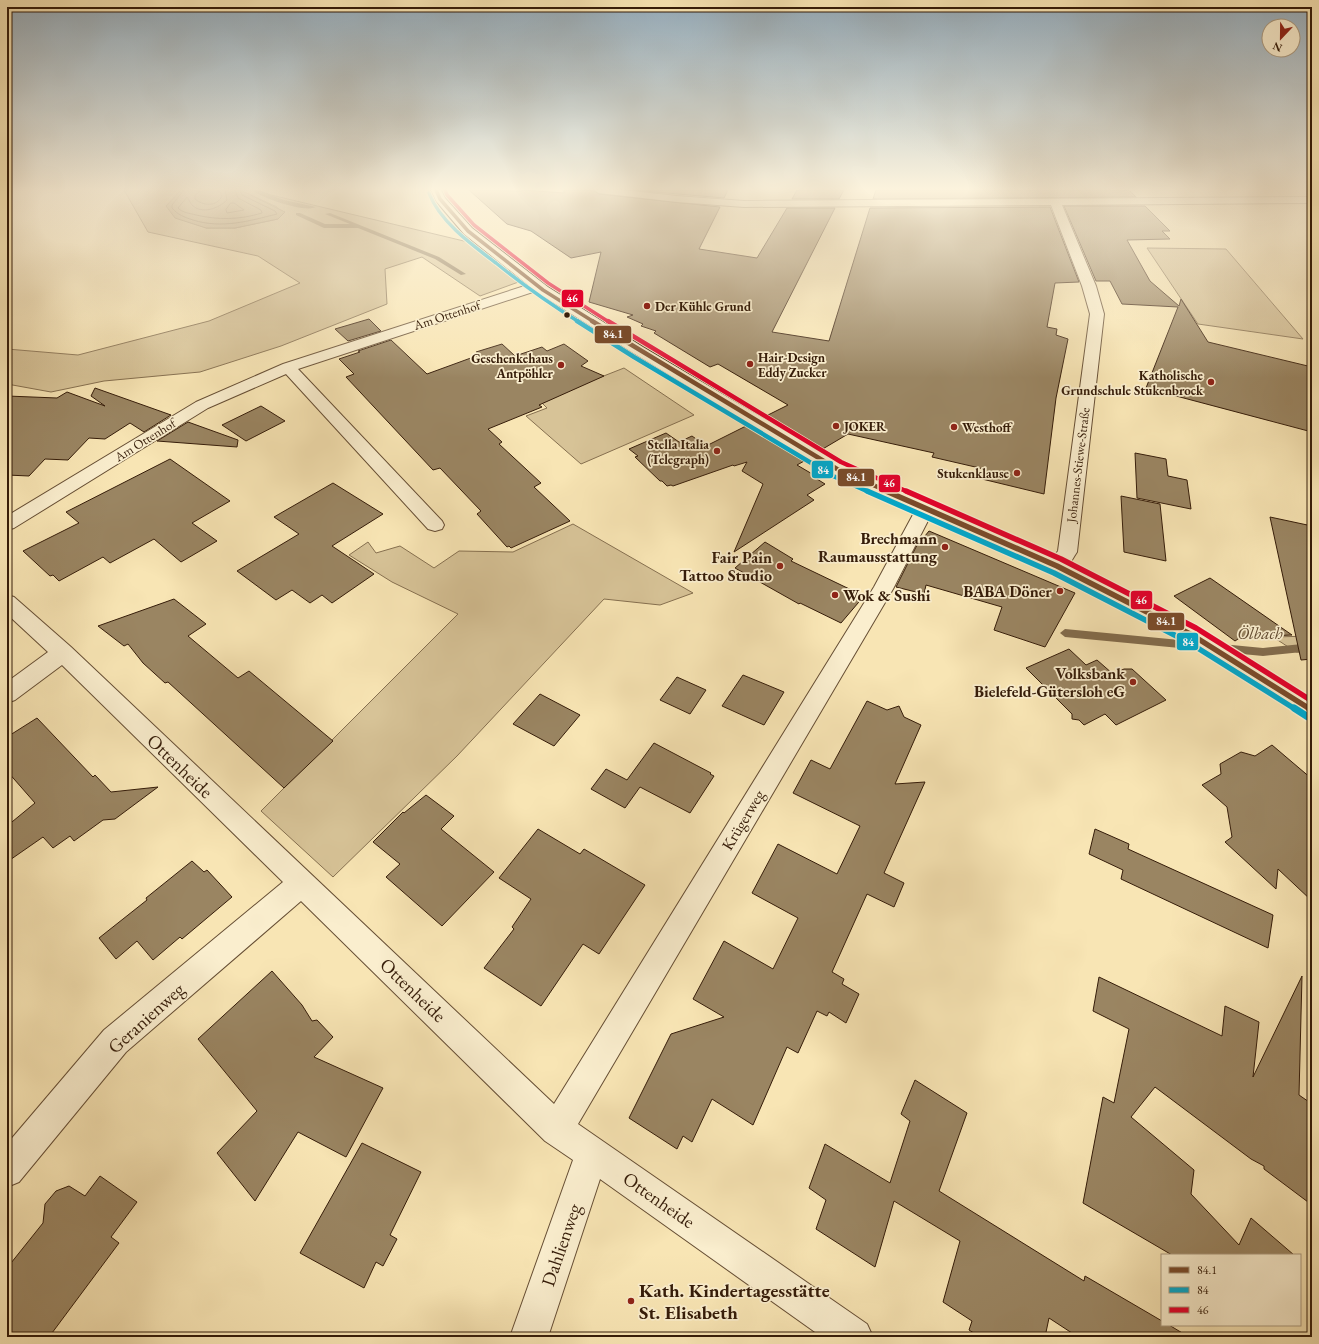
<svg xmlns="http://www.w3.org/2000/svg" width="1319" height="1344" viewBox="0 0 1319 1344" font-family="'EB Garamond',serif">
<rect width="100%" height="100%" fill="#f8e5b4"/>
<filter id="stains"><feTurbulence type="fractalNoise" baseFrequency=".005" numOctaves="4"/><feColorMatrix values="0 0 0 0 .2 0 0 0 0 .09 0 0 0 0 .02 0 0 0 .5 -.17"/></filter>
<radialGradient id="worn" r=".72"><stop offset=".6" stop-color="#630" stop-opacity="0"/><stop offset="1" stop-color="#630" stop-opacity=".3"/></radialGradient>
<path fill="#d7c397" stroke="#867050" d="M124 190H181L177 195 206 228H235L278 219 277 207 240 190H258L271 195 468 242 524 280 480 296 422 257 385 269 387 304 281 346 200 372 104 381 51 392 7 384V349L78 355 209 321 300 283 258 256 148 232Z
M1147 248 1226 249 1303 339 1198 324Z
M624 368 694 415 581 464 526 416 547 408 540 401Z
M573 524 693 593 660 605 604 599 457 756 333 877 261 811 458 614 392 582 349 555 368 542 376 553 400 546 434 568 459 551 513 552Z
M1312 636V653L1296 652 1273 637Z"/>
<path fill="#b6a17a" stroke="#826c4d" d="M181 190H240L285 212 278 219 235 228H206L175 218 166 206Z"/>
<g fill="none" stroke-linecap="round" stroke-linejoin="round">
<path stroke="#765e42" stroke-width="1" d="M184 190 172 205V208C178 215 184 217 193 220 222 229 249 221 277 214L275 211 242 195 240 190
M216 190 220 192 222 196C217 207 203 206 195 199V195L201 191Z
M225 190 227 200C219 208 202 215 192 205 190 203 189 199 187 197L178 208C183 213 189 213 196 215 218 220 239 220 262 213L261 210 238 198 235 190
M231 203H234L244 210 227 213 226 210Z"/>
<path fill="#826c4d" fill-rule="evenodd" d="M252 190H257L284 200 316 207C305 213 261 198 252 190Z
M296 213H300L325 224H350L325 214 330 213 439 257 466 274 461 275 435 259 358 228H324L296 215Z
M1065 629 1263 648 1312 643V651L1263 656 1065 637 1060 633Z"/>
</g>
<path fill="#9a8562" stroke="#351c09" d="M469 190 521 191 523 190 564 193V190H593L599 194 720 207 699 249 757 258 787 208H835L772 332 829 341 870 208 1050 207 1079 282 1055 283 1047 327 1057 329 1056 335 1068 339 1056 398 1044 494 982 479 984 469 932 457 934 453 848 434 821 450 764 417 788 405 718 364 710 367 654 333 656 331 641 326 643 324 627 317 633 315 589 302 601 252 571 258 531 231 507 224Z
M632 190H728L724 198Z
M797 190H844L839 199H792Z
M876 190H1129L1136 197 873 199Z
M1064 206H1145L1170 231H1162L1170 239 1127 240 1150 281 1179 306 1181 299 1208 342 1312 367V432L1146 388 1178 307 1122 304 1110 281H1096Z
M369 319 381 331 348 341 335 329Z
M391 340 427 374 479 355 476 352 502 344 515 356 542 347 547 351 564 344 588 361 581 366 604 376 539 405 542 407 488 429 502 442 499 444 541 483 534 487 570 521 511 548 509 546 507 547 477 514 481 511 440 468 433 470 346 377 354 374 339 359 360 352 358 351Z
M95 388 171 415 144 432 130 423 105 439 89 438 68 460 45 459 29 476 7 475V396L57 398 67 392 105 406 91 396Z
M261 406 285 421 246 441 222 425Z
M188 422 238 440 237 447 157 441Z
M748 425 806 460 797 465 819 478 817 479 825 484 807 495 814 500 734 552 763 484 742 471 747 462 734 466 733 465 673 486 671 485 667 486 662 481H660L635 457 638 456 629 449 666 433 679 442 692 436 706 446Z
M1135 453 1166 459 1168 476 1187 480 1191 509 1137 498Z
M170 459 230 501 192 523 217 541 181 562 154 539 110 563 103 557 59 581 53 575 50 576 23 551 79 523 66 512Z
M333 483 383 514 332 546 374 574 332 603 322 595 310 603 292 590 276 600 237 571 299 534 274 517Z
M1121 496 1160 504 1166 561 1124 552Z
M1270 517 1312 526V659L1301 660Z
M929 531 1075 593 1045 647 994 630 1002 607 926 585 924 594 896 587 916 547Z
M765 542 793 559 791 561 864 596 841 623 800 603 799 604 735 568Z
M1210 578 1292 635 1241 637 1235 641 1174 596Z
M174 599 206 624 188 636 238 678 249 671 333 741 284 788 168 682 165 683 143 663 128 644 124 646 98 626Z
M1069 649 1086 665 1097 660 1113 674 1124 669H1132L1166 700 1116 725 1105 714 1084 725 1079 720 1072 719V714L1026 668Z
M743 675 784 692 764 725 722 706Z
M677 677 706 690 690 714 660 700Z
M540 694 580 715 554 746 513 724Z
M867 701 887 710 899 706 904 717 921 725 895 784 925 782 884 873 904 883 894 907 867 894 832 972 844 979 842 984 859 994 846 1023 829 1012 827 1016 817 1011 798 1053 787 1047 753 1125 712 1099 692 1142 683 1136 677 1149 629 1118 671 1034 724 1017 693 999 724 941 773 969 798 918 752 893 778 844 837 874 860 826 793 793 811 760 830 769Z
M37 718 93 777 95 775 111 792 158 787 115 819 103 820 74 841 70 836 53 848 43 837 7 862V826L35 803 7 771V737Z
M654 743 711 773 710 774 714 776 690 813 640 787 625 808 591 789 606 769 627 780Z
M1272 745 1312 779V901L1278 869 1276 889 1225 842 1232 837 1227 807 1202 785 1221 774 1220 764 1241 752 1255 756Z
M426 795 454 816 441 829 494 872 442 926 386 877 400 864 373 842 403 812 404 813Z
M538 829 580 854 584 849 645 885 599 954 583 944 541 1006 484 968 514 929 512 927 531 899 499 878Z
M1095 829 1129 844 1128 849 1273 915 1268 948 1121 879 1123 870 1089 854Z
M192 861 204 872 207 870 232 897 182 939 180 937 153 960 137 941 116 959 99 938 147 900 146 898Z
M272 971 302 1005 312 1021 317 1020 333 1037 314 1057 383 1088 346 1157 298 1132 255 1201 217 1153 257 1111 198 1039Z
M1302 976 1299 1095 1312 1104V1205L1264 1169V1166L1251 1159 1155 1087 1131 1117 1194 1170 1191 1194 1239 1245 1251 1218 1294 1255H1172L1083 1203 1103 1097 1114 1103 1129 1029 1093 1011 1099 977 1222 1036 1225 1006 1259 1022 1253 1077Z
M915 1080 967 1113 939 1191 1084 1281 1085 1276 1162 1321V1325H1169L1189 1337H1078L1049 1318 1045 1337H980L969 1330 972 1321 943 1302 960 1241 894 1201 875 1267 816 1229 826 1200 809 1188 825 1144 890 1183 910 1121 901 1114Z
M362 1143 421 1172 390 1235 397 1239 383 1266 376 1262 364 1288 300 1253Z
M100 1176 137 1202 111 1237 119 1243 49 1337H7V1268L43 1223 45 1204 56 1191 69 1186 85 1196Z"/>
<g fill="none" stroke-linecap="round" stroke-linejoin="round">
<g stroke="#664e34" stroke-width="2">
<path id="street" d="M594 190H623L677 196 744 201 1312 197V203L1062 205 1096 286 1104 314 1077 552C1069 564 1066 575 1050 571L1047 566 1058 551 1090 314 1082 286 1051 205 744 207 677 202 599 193Z
M537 282 542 283 544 286 542 289 298 369 442 521 444 525 442 529 435 531 428 529 286 374 208 408 14 528 7 530V516L196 402 283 364Z
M925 503 931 505 934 509 893 589 578 1124 867 1324 873 1337H822L600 1179 548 1337H510L573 1160 545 1141 301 901 126 1052 19 1182 7 1187V1144L104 1030 283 882 62 665 15 700 7 703V682L48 652 7 614V595L14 597 71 647 554 1104 874 587 916 509 919 505Z"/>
</g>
<g stroke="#351c09" stroke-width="2">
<path id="secondary" d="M431 190H441L445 198 472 228 548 287 643 347 843 465 1064 561 1199 629 1312 698V719L1304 717 1185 641 1050 571 831 473 633 353 538 293 464 234 436 201Z"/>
</g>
<use href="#street" fill="#faeece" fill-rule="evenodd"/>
<use href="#secondary" fill="#faeece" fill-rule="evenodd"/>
<g stroke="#faeece" stroke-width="5">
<path id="bus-1-far3" d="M436 190 440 199 468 231 543 290 594 322"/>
</g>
<g stroke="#faeece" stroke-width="6">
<path id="bus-1-far2" d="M592 321 837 469 889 492"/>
</g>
<g stroke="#faeece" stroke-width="8">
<path id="bus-1-far1" d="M886 491 1057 566 1192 635 1310 709"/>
</g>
<g stroke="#faeece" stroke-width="10">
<path id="bus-1" d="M1309 708 1312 710"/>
</g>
<g stroke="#faeece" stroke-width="5">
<path id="bus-2-far3" d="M429 193C440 222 472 245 496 263 523 285 550 304 579 322"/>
</g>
<g stroke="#faeece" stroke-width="6">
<path id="bus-2-far2" d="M577 321 634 357 833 476 869 492"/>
</g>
<g stroke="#faeece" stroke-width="8">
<path id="bus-2-far1" d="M867 491 1054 573 1188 642 1295 709"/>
</g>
<g stroke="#faeece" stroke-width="10">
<path id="bus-2" d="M1294 708 1308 717"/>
</g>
<g stroke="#faeece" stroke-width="5">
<path id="bus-3-far2" d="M445 190 447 195 474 225 548 283 609 322"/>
</g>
<g stroke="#faeece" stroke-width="6">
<path id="bus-3-far1" d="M608 321 841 462 908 492"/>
</g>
<g stroke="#faeece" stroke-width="8">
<path id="bus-3" d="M906 491 1061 559 1196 628 1312 701"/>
</g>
<use href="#bus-1-far3" stroke="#7a4b2a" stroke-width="3.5"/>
<use href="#bus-1-far2" stroke="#7a4b2a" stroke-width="4.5"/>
<use href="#bus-1-far1" stroke="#7a4b2a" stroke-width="5.5"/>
<use href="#bus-1" stroke="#7a4b2a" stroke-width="7"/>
<use href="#bus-2-far3" stroke="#00a9ce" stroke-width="3.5"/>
<use href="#bus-2-far2" stroke="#00a9ce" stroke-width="4.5"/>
<use href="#bus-2-far1" stroke="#00a9ce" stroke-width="5.5"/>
<use href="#bus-2" stroke="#00a9ce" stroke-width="7"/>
<use href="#bus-3-far2" stroke="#e4002b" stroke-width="3.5"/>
<use href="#bus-3-far1" stroke="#e4002b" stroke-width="4.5"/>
<use href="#bus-3" stroke="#e4002b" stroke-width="5.5"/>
</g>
<linearGradient id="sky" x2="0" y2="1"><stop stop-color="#94acbc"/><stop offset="0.5" stop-color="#fcf3dd"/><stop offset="1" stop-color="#fcf3dd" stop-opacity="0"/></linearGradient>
<rect width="1319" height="378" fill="url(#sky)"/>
<g fill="#8f2418" stroke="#faeece" stroke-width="1.5">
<circle cx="647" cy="306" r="4"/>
<circle cx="750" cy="364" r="4"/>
<circle cx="561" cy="365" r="4"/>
<circle cx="1211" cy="382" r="4"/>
<circle cx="836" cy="426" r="4"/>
<circle cx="954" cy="427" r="4"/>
<circle cx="717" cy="451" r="4"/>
<circle cx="1017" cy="473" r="4"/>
<circle cx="945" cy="547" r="4"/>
<circle cx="780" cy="566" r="4"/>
<circle cx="1060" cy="591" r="4"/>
<circle cx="835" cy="595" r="4"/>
<circle cx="1133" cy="682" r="4"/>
<circle cx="631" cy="1301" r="4"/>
</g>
<circle fill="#351c09" stroke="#faeece" stroke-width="1.5" cx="567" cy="315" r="3.5"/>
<g text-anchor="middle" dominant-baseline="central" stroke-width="3.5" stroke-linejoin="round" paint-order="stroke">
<g font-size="13" font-weight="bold" fill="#351c09" stroke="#faeece" text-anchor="start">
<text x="655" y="306">Der Kühle Grund</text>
<text x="758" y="357">Hair-Design<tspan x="758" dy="15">Eddy Zucker</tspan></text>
<text x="553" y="358" text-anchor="end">Geschenkehaus<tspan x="553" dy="15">Antpöhler</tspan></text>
<text x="1203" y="375" text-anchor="end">Katholische<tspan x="1203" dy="15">Grundschule Stukenbrock</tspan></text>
<text x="844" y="426">JOKER</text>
<text x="962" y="427">Westhoff</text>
<text x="709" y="444" text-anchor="end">Stella Italia<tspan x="709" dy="15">(Telegraph)</tspan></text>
<text x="1009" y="473" text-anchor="end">Stukenklause</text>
</g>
<g font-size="13" fill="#351c09" stroke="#faeece">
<text transform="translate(447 315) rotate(-18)">Am Ottenhof</text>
<text transform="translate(145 440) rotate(-32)">Am Ottenhof</text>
<text transform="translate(1078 465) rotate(-83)">Johannes-Stiewe-Straße</text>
</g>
<g font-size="16" font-weight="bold" fill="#351c09" stroke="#faeece" text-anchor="end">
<text x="937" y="538">Brechmann<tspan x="937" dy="18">Raumausstattung</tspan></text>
<text x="772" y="557">Fair Pain<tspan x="772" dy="18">Tattoo Studio</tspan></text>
<text x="1052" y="591">BABA Döner</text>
<text x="843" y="595" text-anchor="start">Wok &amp; Sushi</text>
<text x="1125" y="673">Volksbank<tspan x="1125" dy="18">Bielefeld-Gütersloh eG</tspan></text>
</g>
<g font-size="16" fill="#351c09" stroke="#faeece">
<text transform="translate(743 820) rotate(-59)">Krügerweg</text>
</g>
<g font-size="17" font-style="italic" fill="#624b31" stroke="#faeece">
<text x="1260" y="633">Ölbach</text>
</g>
<g font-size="19" fill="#351c09" stroke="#faeece">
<text transform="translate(180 766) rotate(44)">Ottenheide</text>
<text transform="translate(413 990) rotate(44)">Ottenheide</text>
<text transform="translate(146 1018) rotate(-42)">Geranienweg</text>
<text transform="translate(659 1200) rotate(35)">Ottenheide</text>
<text transform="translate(561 1245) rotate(-71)">Dahlienweg</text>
</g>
<g font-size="19" font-weight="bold" fill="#351c09" stroke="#faeece" text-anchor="start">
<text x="639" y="1290">Kath. Kindertagesstätte<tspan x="639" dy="22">St. Elisabeth</tspan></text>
</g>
</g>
<g stroke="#faeece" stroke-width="1.5">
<rect x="561" y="289" width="23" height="19" rx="4" fill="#e4002b"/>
<rect x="594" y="325" width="38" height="19" rx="4" fill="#7a4b2a"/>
<rect x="811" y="460" width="23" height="19" rx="4" fill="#00a9ce"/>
<rect x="837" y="468" width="38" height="19" rx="4" fill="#7a4b2a"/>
<rect x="878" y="474" width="23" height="19" rx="4" fill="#e4002b"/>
<rect x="1130" y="590" width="23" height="20" rx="4" fill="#e4002b"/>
<rect x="1147" y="612" width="38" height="19" rx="4" fill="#7a4b2a"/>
<rect x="1176" y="632" width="23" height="19" rx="4" fill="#00a9ce"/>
</g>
<g font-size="11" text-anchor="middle" font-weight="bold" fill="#fff">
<text x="572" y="302">46</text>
<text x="613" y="338">84.1</text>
<text x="823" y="474">84</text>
<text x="856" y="481">84.1</text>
<text x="889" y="487">46</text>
<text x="1141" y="604">46</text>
<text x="1166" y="625">84.1</text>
<text x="1188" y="646">84</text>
</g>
<rect width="1319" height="1344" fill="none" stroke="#f8e5b4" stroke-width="24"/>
<rect x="8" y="8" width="1303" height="1328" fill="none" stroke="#351c09" stroke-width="2"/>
<rect x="12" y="12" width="1295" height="1320" fill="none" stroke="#351c09"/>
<rect x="1161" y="1254" width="140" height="72" fill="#faeece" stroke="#ab9a7f"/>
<rect x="1169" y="1267" width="20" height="6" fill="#7a4b2a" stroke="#ab9a7f"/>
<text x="1197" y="1274" font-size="12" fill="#351c09">84.1</text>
<rect x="1169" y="1287" width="20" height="6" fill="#00a9ce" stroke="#ab9a7f"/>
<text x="1197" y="1294" font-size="12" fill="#351c09">84</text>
<rect x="1169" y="1307" width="20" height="6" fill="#e4002b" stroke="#ab9a7f"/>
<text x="1197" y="1314" font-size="12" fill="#351c09">46</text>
<g transform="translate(1281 38) rotate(202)"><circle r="19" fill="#faeece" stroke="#ab9a7f"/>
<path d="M0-3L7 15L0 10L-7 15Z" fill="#8f2418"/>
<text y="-6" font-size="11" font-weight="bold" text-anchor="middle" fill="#351c09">N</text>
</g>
<rect width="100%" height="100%" filter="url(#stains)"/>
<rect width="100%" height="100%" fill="url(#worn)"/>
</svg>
